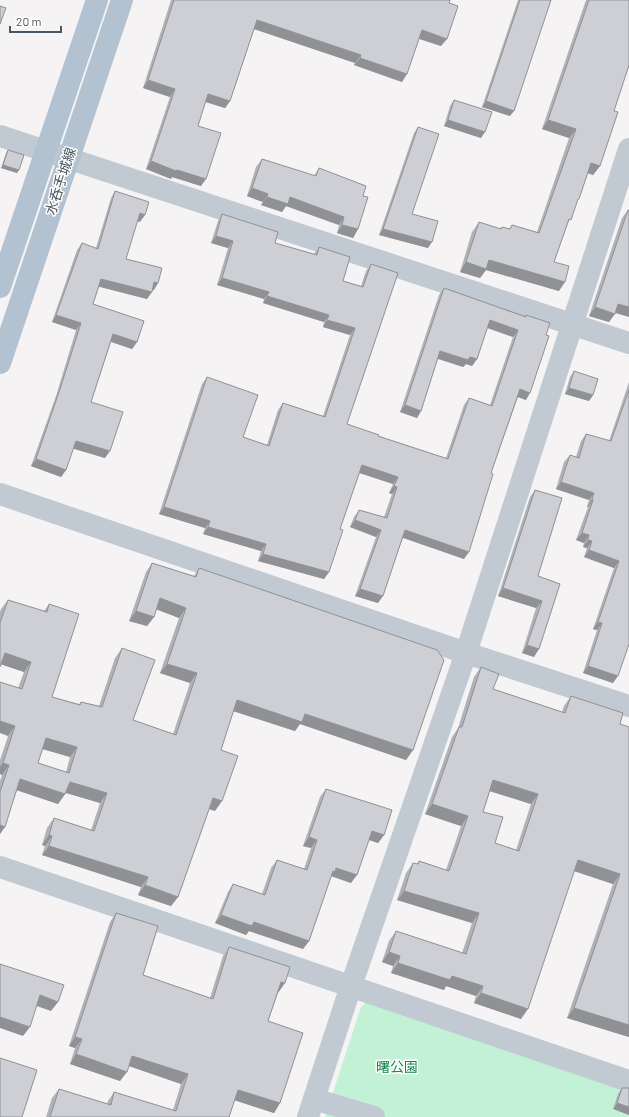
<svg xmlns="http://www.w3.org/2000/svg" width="629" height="1117" viewBox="0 0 629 1117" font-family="Barlow,'Noto Sans JP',sans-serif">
<rect width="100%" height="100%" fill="#f5f3f3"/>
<path fill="#c3f1d5" d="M367 1002 629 1091V1117H325L361 1007Z"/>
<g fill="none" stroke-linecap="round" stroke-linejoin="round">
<path stroke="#c1cad2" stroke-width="22" d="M0 136 629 343
M0 494 466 653 629 706
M0 867 629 1081
M314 1099 374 1117
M308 1117 351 986 466 653 629 149"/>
<path stroke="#b3c2d1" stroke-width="22" d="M0 287 97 0
M0 363 122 0"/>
</g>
<path fill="#b0b2b7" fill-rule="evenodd" d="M171 0H450L449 3 441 46 419 39 402 82 354 65 355 63 254 29 230 101 225 108 205 102 198 126 201 186 172 177 171 179 146 169 170 97 143 88Z
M518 0H551L510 116 482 107Z
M586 0H629L614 111 600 166 593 175 588 173 576 204 567 226 554 262 559 291 486 270 480 278 460 272 472 232 479 222 500 229 502 227 509 229 512 225 537 232 569 138 542 129Z
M454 100 481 138 444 126 450 106Z
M418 127 412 214 428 248 379 235 414 133Z
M8 150 17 173 1 168 6 153Z
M262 159 314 176 319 168 363 196 358 229 353 238 337 233 339 225 286 206 282 212 261 205 263 202 247 196 256 167Z
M115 191 140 222 137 221 126 259 154 290H152L147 299 99 286 93 304 137 342 132 349 111 342 91 402 105 458 73 448 66 470 61 477 31 466 56 396 76 330 52 322 77 250 82 243 96 248 111 198Z
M628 210 615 313 609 322 589 316 622 218Z
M222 214 275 243 314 254 319 247 343 281 361 286 366 271 371 264 347 424 378 436 446 458 464 405 469 398 490 405 513 337 487 328 477 359 472 366 466 364 463 367 438 358 421 411 417 418 400 412 439 295 444 288 525 316 526 315V400L518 397 491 473 464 559 403 538 378 603 355 596 376 537 350 527 354 517 359 510 384 517 392 494 389 493 393 484 359 473 340 529 329 572 324 579 258 561 261 551 203 534 205 528 159 514 202 384 207 377 243 437 267 445 278 410 283 403 323 416 350 335 323 327 324 322 263 303 264 299 217 285 228 248 211 243 218 221Z
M574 371 593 395 589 401 565 394 570 377Z
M629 382V644L613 683 583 673 597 630 593 629 614 568 584 557 587 548 583 547 584 543 576 540 588 507H587L589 500 556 489 564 462 570 455 576 457 581 441 586 434 609 441Z
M535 490 538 576 560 584 534 657 522 653 536 608 498 596 530 497Z
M152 563 194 576 199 568 413 750 406 760 300 724 295 731 233 711 221 750 215 811 209 809 178 897 171 906 138 895 141 887 42 855 45 846 42 845 47 828 54 818 91 830 100 803 66 793 58 804 17 790 0 834V781L2 775 0 774V760L8 736 18 688 24 672 1 664 0 667V612L1 609 8 600 44 611 49 604 52 697 79 704 81 702 99 706 115 658 122 648 133 720 173 734 190 683 160 673 179 618 156 609 154 617 147 626 129 621 146 572ZM43 749 70 757 66 772 38 763Z
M481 667 493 689 562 712 564 706 571 696 620 724 629 727V1037L567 1018 613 884 574 871 521 1019 474 1003 476 996 446 986 444 990 391 973 393 966 382 962 389 941 396 931 462 953 472 923 397 900 406 873 413 863 417 864 419 861 446 870 461 826 425 814 452 737 458 728 474 677ZM490 791 531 804 516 850 495 843 483 812Z
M326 789 384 835 378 843 369 840 351 883 331 876 309 941 303 949 249 931 246 935 215 923 228 892 233 884 262 894 271 868 277 860 304 869 311 848 303 846 320 797Z
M116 913 143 975 210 998 223 956 229 947 278 993 268 1021 280 1103 274 1113 234 1100 229 1117H46L52 1098 59 1089 107 1104 108 1101 114 1092 173 1110 181 1084 129 1066 120 1081 70 1064 75 1048 69 1046 110 922Z
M622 1088H628L613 1109 618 1094Z"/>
<path fill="#909195" d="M257 20 361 55 355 63 251 28Z
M422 30 447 39 441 46 417 38Z
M360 58 407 74 402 82 354 65Z
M148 80 175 89 170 97 143 88Z
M208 94 230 101 225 108 203 101Z
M486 101 514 111 510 116 482 107Z
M448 120 485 132 481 138 444 126Z
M548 120 576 129 569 138 542 129Z
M151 161 206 179 201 186 172 177 171 179 146 169Z
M591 163 600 166 593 175 585 172Z
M3 165 19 170 17 173 1 168Z
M252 188 268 194 263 202 247 196Z
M267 197H290L344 217 339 225 286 206 282 212 261 205Z
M140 213 145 215 140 222 135 220Z
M342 225 358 229 353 238 337 233Z
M383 229 432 242 428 248 379 235Z
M216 236 233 241 228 248 211 243Z
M489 260 565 282 559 291 486 270 480 278 460 272 466 262Z
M222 278 269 292 264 299 217 285Z
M101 279 152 292 147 299 96 286Z
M154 282 158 283 154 290 150 289Z
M267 296 329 315 324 322 263 303Z
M618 304 629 307V317L612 312Z
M595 307 615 314 609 322 589 316Z
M56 315 81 323 76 330 52 322Z
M327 320 355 328 350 335 323 327Z
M490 320 518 330 513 337 485 327Z
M113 334 137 342 132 349 109 341Z
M440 351 470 357 477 359 472 366 466 364 463 367 435 358Z
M569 388 593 395 589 401 565 394Z
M520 389 530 393 526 400 515 396Z
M405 405 421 411 417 418 400 412Z
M76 441 110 451 105 458 71 448Z
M36 459 66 470 61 477 31 466Z
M362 465 398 477 393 484 357 472Z
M561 482 594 493 589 500 556 489Z
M394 486 397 487 392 494 389 493Z
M592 499 593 500 588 507H587Z
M164 507 210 521 205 528 159 514Z
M355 520 381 530 376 537 350 527Z
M208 527 266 544 261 551 203 534Z
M405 530 469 552 464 559 401 537Z
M582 533 589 535 584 543 576 540Z
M588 540 592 541 587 548 583 547Z
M589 550 619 561 614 568 584 557Z
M263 554 329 572 324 579 258 561Z
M503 588 542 601 536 608 498 596Z
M360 589 383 596 378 603 355 596Z
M160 598 186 608 179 618 153 608Z
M136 611 154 617 147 626 129 621Z
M598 622 602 623 597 630 593 629Z
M527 645 539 649 534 657 522 653Z
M5 653 31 662 24 672 0 664Z
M167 664 197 673 190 683 160 673Z
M588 666 618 676 613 683 583 673Z
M237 700 305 714 413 750 406 760 300 724 295 731 230 710Z
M0 721 15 726 8 736 0 733Z
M46 738 77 747 70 757 39 748Z
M3 763 9 765 2 775 0 774V767Z
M20 779 65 794 58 804 13 789Z
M493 780 538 794 531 804 486 790Z
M70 782 107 793 100 803 63 792Z
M213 798 222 801 215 811 206 808Z
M432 804 468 816 461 826 425 814Z
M0 825 5 827 0 834Z
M372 831 384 835 378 843 366 839Z
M49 835 52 836 45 846 42 845Z
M309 837 317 840 311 848 303 846Z
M49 846 148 877 141 887 42 855Z
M578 860 620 874 613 884 571 870Z
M336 868 357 875 351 883 331 876 327 880Z
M145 885 178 897 171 906 138 895Z
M404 891 479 913 472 923 397 900Z
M221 915 254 922 309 941 303 949 249 931 246 935 215 923Z
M389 952 400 956 393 966 382 962Z
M398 963 452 976 483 986 476 996 446 986 444 990 391 973Z
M281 982 285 983 278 993 275 992Z
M481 993 528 1009 521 1019 474 1003Z
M40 995 58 1002 51 1011 34 1005Z
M574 1008 629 1025V1037L567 1018Z
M0 1017 30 1027 23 1036 0 1028Z
M75 1037 82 1039 75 1048 69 1046Z
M76 1054 127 1072 120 1081 70 1064Z
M132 1056 188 1074 181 1084 126 1065Z
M238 1090 280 1103 274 1113 231 1099Z
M617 1103 629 1107V1115L613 1109Z"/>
<path fill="#cdcfd5" stroke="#909195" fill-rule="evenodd" d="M174 0H450L449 3 458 6 447 39 422 30 407 74 360 58 361 55 257 20 230 101 208 94 198 126 221 133 206 179 177 170 176 171 151 161 175 89 148 80Z
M520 0H551L514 111 486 101Z
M589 0H629V65L614 111 618 112 600 166 591 163 579 199H578L571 220 569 219 554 262 569 266 565 282 489 260 486 269 466 262 479 222 501 229 502 227 510 229 512 225 539 233 576 129 548 120Z
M0 6 6 8 0 24Z
M454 100 492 112 485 132 448 120Z
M418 127 439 134 412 214 438 221 432 242 383 229Z
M8 150 24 155 19 170 3 165Z
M262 159 316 176 319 168 366 186 363 196 368 197 358 229 342 225 344 217 290 197 288 204 267 197 268 194 252 188Z
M115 191 149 202 145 215 140 213 126 259 162 268 158 283 154 282 152 292 101 279 93 304 144 321 137 342 113 334 91 402 123 412 110 451 76 441 66 470 36 459 60 389 81 323 56 315 82 243 98 249Z
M628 210H629V307L618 304 615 314 595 307Z
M222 214 278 232 275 243 317 255 319 247 350 257 343 281 363 287 371 264 398 273 347 424 379 435 378 436 448 459 469 398 492 406 518 330 490 320 477 359 470 357 468 360 440 351 421 411 405 405 444 288 526 317V315L550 323 546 335 549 336 530 393 520 389 491 473 493 474 469 552 405 530 383 596 360 589 381 530 355 520 359 510 387 518 397 487 394 486 398 477 362 465 340 529 343 530 329 572 263 554 266 544 208 527 210 521 164 507 207 377 258 395 243 437 269 446 283 403 325 417 355 328 327 320 329 315 267 296 269 292 222 278 233 241 216 236Z
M574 371 598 379 593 395 569 388Z
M629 390V644L618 676 588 666 602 623 598 622 619 561 589 550 592 541 588 540 589 535 582 533 593 500 592 499 594 493 561 482 570 455 579 458 586 434 611 441Z
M535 490 562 498 538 576 560 584 539 649 527 645 542 601 503 588Z
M152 563 196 577 199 568 437 650 444 660 413 750 305 714 302 722 237 700 221 750 238 756 222 801 213 798 178 897 145 885 148 877 49 846 52 836 49 835 54 818 94 831 107 793 70 782 65 794 20 779 5 827 0 825V792L9 765 3 763 15 726 0 721V682L22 689 31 662 5 653 0 667V623L8 600 47 612 49 604 79 614 52 697 80 705 81 702 102 707 122 648 155 660 133 720 176 735 197 673 167 664 186 608 160 598 154 617 136 611ZM46 738 77 747 69 773 38 763Z
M481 667 499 674 493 689 565 713 571 696 623 713 620 724 629 727V1025L574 1008 620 874 578 860 528 1009 481 993 483 986 452 976 450 980 398 963 400 956 389 952 396 931 466 954 479 913 404 891 413 863 418 864 419 861 449 871 468 816 432 804 459 727H462ZM493 780 538 794 519 851 495 843 503 817 483 812Z
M326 789 392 810 384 835 372 831 357 875 336 868 335 872 333 871 309 941 254 922 252 926 221 915 233 884 265 895 277 860 307 870 317 840 309 837Z
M116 913 158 926 143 975 213 999 229 947 290 967 285 983 281 982 268 1021 303 1033 280 1103 238 1090 229 1117H50L59 1089 111 1105 114 1092 176 1111 188 1074 132 1056 127 1072 76 1054 82 1039 75 1037Z
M0 964 64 985 58 1002 40 995 30 1027 0 1017Z
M0 1058 37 1070 22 1117H0Z
M622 1088H629V1107L617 1103Z"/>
<g text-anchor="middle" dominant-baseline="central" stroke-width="3" stroke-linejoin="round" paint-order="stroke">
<g font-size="14" fill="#4a5661" stroke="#fff">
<text transform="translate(60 181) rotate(-72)">水呑手城線</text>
</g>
<g font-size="14" fill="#17864f" stroke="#fff">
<text x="397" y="1066">曙公園</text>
</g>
</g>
<path d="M10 26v6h51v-6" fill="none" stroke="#4a5661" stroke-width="2"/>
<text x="16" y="26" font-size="12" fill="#4a5661" stroke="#ffffff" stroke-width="3" paint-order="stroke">20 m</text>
</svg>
